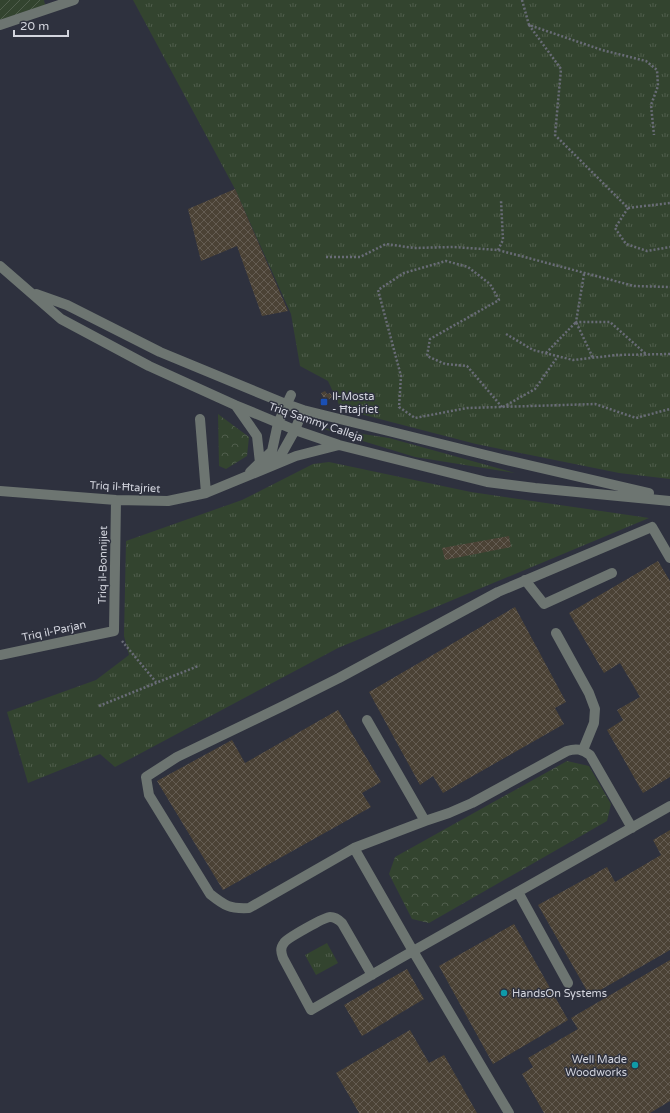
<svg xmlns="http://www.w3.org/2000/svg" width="670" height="1113" viewBox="0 0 670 1113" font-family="'Varela Round',sans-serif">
<defs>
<pattern id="grass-tufts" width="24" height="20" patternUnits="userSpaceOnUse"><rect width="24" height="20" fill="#33442f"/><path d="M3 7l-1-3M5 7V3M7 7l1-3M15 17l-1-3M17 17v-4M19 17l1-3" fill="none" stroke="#505e4d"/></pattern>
<pattern id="park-crowns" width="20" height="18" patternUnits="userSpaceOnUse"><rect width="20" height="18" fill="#33442f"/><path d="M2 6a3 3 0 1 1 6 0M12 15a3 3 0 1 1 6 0" fill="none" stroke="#505e4d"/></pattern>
<pattern id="garden-furrows" width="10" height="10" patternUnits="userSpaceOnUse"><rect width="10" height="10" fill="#33442f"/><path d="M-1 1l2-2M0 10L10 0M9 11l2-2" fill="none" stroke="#505e4d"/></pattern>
<pattern id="building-cross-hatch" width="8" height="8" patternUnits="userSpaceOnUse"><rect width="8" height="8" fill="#4b4235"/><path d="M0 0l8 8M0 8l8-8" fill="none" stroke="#645c52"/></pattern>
</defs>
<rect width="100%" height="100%" fill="#2e313e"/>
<path fill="url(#grass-tufts)" d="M133 0H670V479L619 473 476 444 341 409 328 381 300 366 291 314 235 189Z
M317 427 389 438 515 473 415 457Z
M329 462 471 492 649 518 338 648 115 767 100 754 28 783 7 712 96 680 129 655 124 636 126 541 242 500 313 464Z
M327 943 338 963 316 975 305 955Z"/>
<path fill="url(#park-crowns)" d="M218 414 249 437 247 456 226 469 219 466Z
M567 761 589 766 611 804 607 821 429 923 412 919 389 874 395 857Z"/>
<path fill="url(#garden-furrows)" d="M0 0H44L45 5 0 20Z"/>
<path fill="url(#building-cross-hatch)" d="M235 189 236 191 288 311 262 316 237 246 201 261 188 209Z
M325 391 327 394 330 393 333 397 325 401 321 393Z
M509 536 511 547 445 560 442 548Z
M658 561 670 581V777L643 793 607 730 623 720 617 710 640 697 620 663 604 673 569 613Z
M515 607 566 702 555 708 564 724 443 793 433 776 420 785 369 692Z
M338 710 381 782 362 793 371 807 223 890 157 781 232 740 245 763Z
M670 830V950L590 996 538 905 607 867 615 882 661 855 653 840Z
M514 924 568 1020 493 1064 439 966Z
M670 960V1101L650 1113H544L522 1074 533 1067 528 1058 578 1029 571 1018Z
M407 969 424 999 362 1036 344 1005Z
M410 1030 429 1063 444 1055 477 1113H359L336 1073Z"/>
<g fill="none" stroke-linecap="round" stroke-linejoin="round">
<path stroke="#696c77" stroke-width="2.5" stroke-dasharray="2 2" stroke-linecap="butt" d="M522 0 529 25 602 50 646 61 657 70 658 86 651 105 654 135
M529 25 561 69 555 135 628 208 670 203
M628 208 615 228 626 244 647 251 670 247
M498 250 503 240 501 200
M326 257H360L386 244 414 248 453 247 498 250 634 286 670 287
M584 274 576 322H610L647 355
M506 334 533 350 573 360 617 355 670 354
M546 353 576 322 593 358
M502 407 467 366 445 364 427 356 430 339 499 300 490 284 468 267 446 261 404 273 378 290 401 376 399 407 415 418 467 408 595 404 636 418 670 409
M503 407 535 389 558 356
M122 641 156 682
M99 706 198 666"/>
<path stroke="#6d7571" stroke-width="10" d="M0 25 74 0
M0 266 61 319 149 366 235 405 295 430 339 445 487 482 535 488 670 501
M36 294 67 305 160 352 286 404 303 410 502 459 649 493
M236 406 257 436 260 463
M200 419 206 493
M272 464 281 455 295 430 303 410
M250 472 272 451 278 423 291 395
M0 491 116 500 168 501 206 493 296 456 339 445
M525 580 544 604 612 573
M556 633 589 693 595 709 594 723 583 750
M0 655 114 631 116 500
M367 720 425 821
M632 828 590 755C582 749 576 748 567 751L472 803 449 813 425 821 354 848 249 908C230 909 225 906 210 894L149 795 146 777 177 757 283 706 339 678 498 592 652 527 670 558
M354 848 413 951 509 1113
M518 892 568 983
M372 975 342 923C339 920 334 917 330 917 325 917 287 938 284 943 280 948 281 952 283 958L311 1010 399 959 670 806"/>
</g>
<rect fill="#1a4fb4" stroke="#2e313e" stroke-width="1.5" x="320" y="398" width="8" height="8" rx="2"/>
<g fill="#0f9aa8" stroke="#2e313e" stroke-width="1.5">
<circle cx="504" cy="993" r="4"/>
<circle cx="635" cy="1065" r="4"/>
</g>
<g text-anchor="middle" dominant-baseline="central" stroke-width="3" stroke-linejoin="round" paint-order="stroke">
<g font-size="11" fill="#d3d5de" stroke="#2e313e" text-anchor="start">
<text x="332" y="396">Il-Mosta<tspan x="332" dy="13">- Ħtajriet</tspan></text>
<text x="512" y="993">HandsOn Systems</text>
<text x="627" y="1059" text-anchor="end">Well Made<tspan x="627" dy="13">Woodworks</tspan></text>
</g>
<g font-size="11" fill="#d3d5de" stroke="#2e313e">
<text transform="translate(316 422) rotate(19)">Triq Sammy Calleja</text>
<text transform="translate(125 487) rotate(3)">Triq il-Ħtajriet</text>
<text transform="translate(103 565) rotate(-89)">Triq il-Bonnijiet</text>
<text transform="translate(54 631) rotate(-12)">Triq il-Parjan</text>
</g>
</g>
<path d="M14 30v6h54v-6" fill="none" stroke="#d3d5de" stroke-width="2"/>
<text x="20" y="30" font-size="12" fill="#d3d5de" stroke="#2e313e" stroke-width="3" paint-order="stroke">20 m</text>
</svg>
